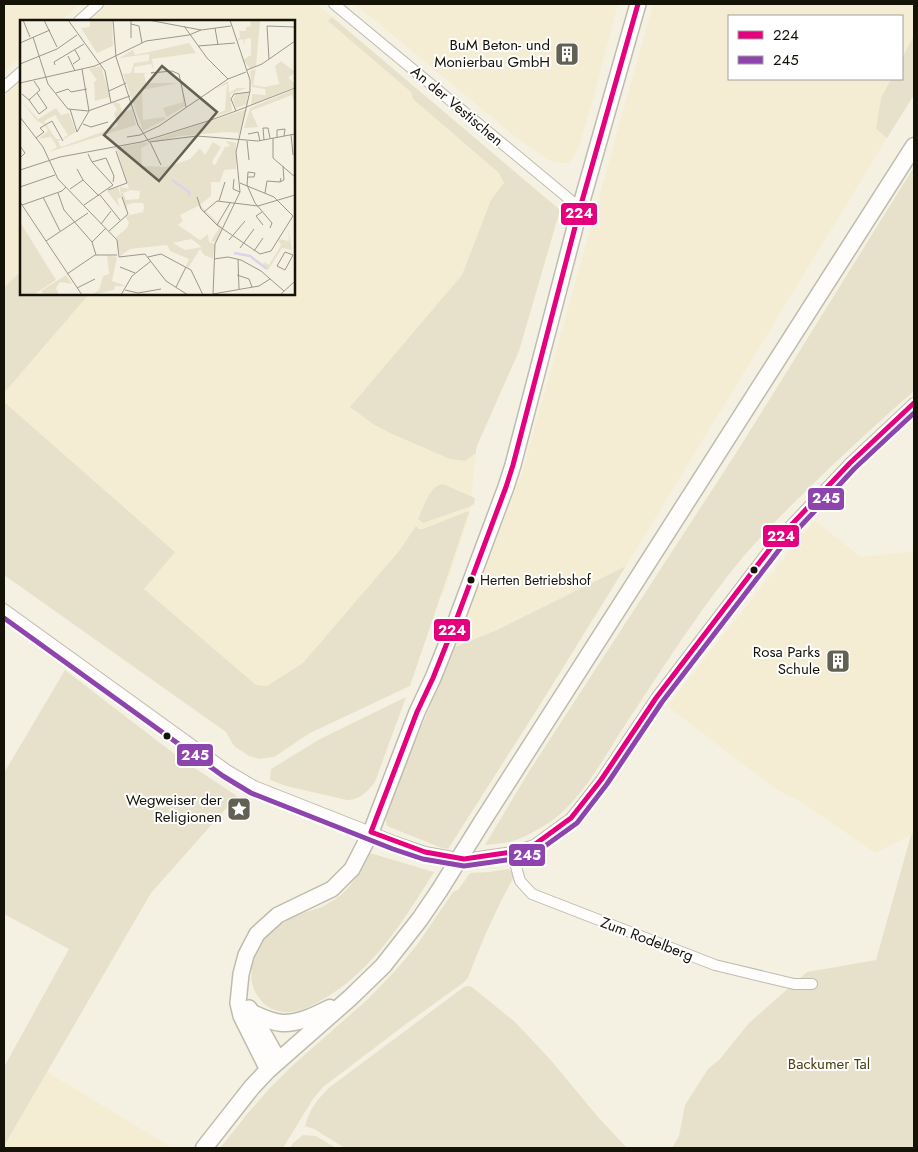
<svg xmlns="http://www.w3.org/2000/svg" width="918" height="1152" viewBox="0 0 918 1152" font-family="Jost,sans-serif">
<rect width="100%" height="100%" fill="#f5f1e2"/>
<path fill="#f4edd3" d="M4 4H80L61 21H21V57L4 72Z
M108 4H317L560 210 519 351 476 448 470 513 443 595 243 736 4 562V96L15 86 21 80V294H294V21H89Z
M355 4H618L594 96 579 147 569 163H560L550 161 518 139Z
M653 4H914V35L902 58V16H729V79H891L881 98 876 128 887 138 626 566 497 630 455 647 522 473Z
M814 520 861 557 914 551V831L911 835 875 853 802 802 777 790 667 706Z
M47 1072 173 1148H4V1146Z"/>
<path fill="#e7e1cb" d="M332 17 560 210 519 351 476 448V453L465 461 450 459 390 433 373 424 350 407 462 275 491 200 504 183 499 173 413 99 411 92 328 21Z
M914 35V95L887 138 876 129 881 98 891 79H902V58Z
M914 167V391C876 424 839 458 803 494 782 514 762 535 743 557 699 610 663 668 625 725 605 756 587 791 558 816 547 825 532 833 519 839 509 843 496 844 485 845L528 773 738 450Z
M21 272V294H89L4 393V287Z
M4 402 175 552 144 589 256 685 267 686 303 663 399 551 416 526 419 529H423L466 512H469L410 686 310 733 274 757 259 759 249 756 234 746 226 732 4 575Z
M442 484 445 485 475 498 474 504 469 507 423 523 418 519C424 507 428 488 442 484Z
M626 566 538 708 448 849 442 848 387 826C384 817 386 811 390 802L455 647 497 630Z
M65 670 181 759 237 796 151 893 4 1146V1067L69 949 4 914V773Z
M406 697 375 782C367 792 360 800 347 800L286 786 270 780 271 769 320 739Z
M914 831V1148H672L679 1136 685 1105 708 1069 720 1059 749 1023 807 972 876 960 911 835Z
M370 853 434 872C401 925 366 982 306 1008 290 1015 270 1014 259 998 248 984 250 967 257 951 265 932 286 919 306 912 313 910 321 908 327 904 348 894 360 873 370 853Z
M508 869 513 872 514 877C496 909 481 943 468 978L463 983 406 1024 323 1087 313 1099 283 1148H220L248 1113 269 1089 292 1066 368 999 395 971 417 945 453 892 458 890 470 873 489 872Z
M468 986 472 987 515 1022 549 1058 598 1117 627 1148H345L314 1129 305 1126C309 1110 318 1098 330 1087L464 987Z
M303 1135 316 1136 336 1148H290L293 1143Z"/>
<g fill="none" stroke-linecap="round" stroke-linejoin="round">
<g stroke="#bebbaf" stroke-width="12">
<path id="street" d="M334 4 580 208
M79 21 98 4
M4 87 21 72
M4 609 227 770 254 786 396 842 425 852 464 859 512 852 534 845 571 818 601 780 656 698 776 541 850 463 914 403
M512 852 520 881 532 894 715 965 794 984H812"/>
</g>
<g stroke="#bebbaf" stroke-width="18">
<path id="secondary" d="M249 1008 279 1061
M268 1070 241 1016 238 1003 241 974 246 955 257 934 278 915 332 889 352 869 371 832 417 712 433 678 457 618 506 487 513 465 580 208 638 4"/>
</g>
<g stroke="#bebbaf" stroke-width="19">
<path id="primary" d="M482 822 914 146
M252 1013C261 1017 271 1022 282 1023 298 1024 316 1015 330 1008
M204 1148 252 1087 268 1070 350 998 383 966 420 919 439 891"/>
</g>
<use href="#street" stroke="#fefdfb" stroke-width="10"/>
<use href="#secondary" stroke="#fefdfb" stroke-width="15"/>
<use href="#primary" stroke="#fefdfb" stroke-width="16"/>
<g stroke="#bebbaf" stroke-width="19" stroke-linecap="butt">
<path id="primary-bridge" d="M439 891 482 822"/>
</g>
<use href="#primary-bridge" stroke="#fefdfb" stroke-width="16"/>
<g stroke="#fff" stroke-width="9">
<path id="bus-1" d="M371 832 417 712 433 678 457 618 506 487 513 465 580 208 638 4
M371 832 425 852 464 859 512 852 534 845 571 818 601 780 656 698 776 541 850 463 914 403"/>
</g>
<g stroke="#fff" stroke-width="9">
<path id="bus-2" d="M4 618 223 776 251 793 393 849 423 859 464 866 514 859 538 851 577 823 607 784 662 702 782 546 855 468 914 413"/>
</g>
<use href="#bus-1" stroke="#e5007d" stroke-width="5"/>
<use href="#bus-2" stroke="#8e44ad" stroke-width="5"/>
</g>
<defs>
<g id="building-square" transform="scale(1.25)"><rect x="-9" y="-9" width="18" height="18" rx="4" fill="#636054" stroke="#fff"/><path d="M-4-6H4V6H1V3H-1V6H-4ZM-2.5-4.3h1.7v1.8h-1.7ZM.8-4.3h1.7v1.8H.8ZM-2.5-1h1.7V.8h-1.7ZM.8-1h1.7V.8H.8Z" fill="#fff"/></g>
<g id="sight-square" transform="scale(1.25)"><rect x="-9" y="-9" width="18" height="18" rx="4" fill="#636054" stroke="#fff"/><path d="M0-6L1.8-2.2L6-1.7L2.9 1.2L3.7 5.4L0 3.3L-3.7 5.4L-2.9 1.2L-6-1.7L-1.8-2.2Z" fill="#fff"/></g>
</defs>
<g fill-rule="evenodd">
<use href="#building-square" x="567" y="54"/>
<use href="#building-square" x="838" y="661"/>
<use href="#sight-square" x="239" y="809"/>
</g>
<g fill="#151208" stroke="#fff" stroke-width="2">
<circle cx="754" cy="570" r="4.5"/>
<circle cx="471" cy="580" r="4.5"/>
<circle cx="167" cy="736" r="4.5"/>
</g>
<g text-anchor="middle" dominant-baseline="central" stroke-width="4" stroke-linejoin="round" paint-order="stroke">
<g font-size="14" fill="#151208" stroke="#fff" text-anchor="start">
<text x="480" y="580">Herten Betriebshof</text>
</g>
<g font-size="15" fill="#151208" stroke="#fff" text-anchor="end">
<text x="550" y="45">BuM Beton- und<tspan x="550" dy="17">Monierbau GmbH</tspan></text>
<text x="820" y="652">Rosa Parks<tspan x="820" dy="17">Schule</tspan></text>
<text x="222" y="800">Wegweiser der<tspan x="222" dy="17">Religionen</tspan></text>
</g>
<g font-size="15" fill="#151208" stroke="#fff">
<text transform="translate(457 106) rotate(40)">An der Vestischen</text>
<text transform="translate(647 939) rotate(21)">Zum Rodelberg</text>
</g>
<g font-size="15" fill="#4d4211" stroke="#fff">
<text x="829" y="1064">Backumer Tal</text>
</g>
</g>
<g transform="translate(20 20)">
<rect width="275" height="275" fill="#f5f1e2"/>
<path d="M70 0H92L93 26 77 33 61 8 70 7ZM230 0H245L240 1 236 46 230 49 223 40 231 35V18L225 19 224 25 223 19 216 21 220 17 219 11H214H226V7L231 6ZM169 23 176 33 132 39 134 50 131 44 114 47V53H130L124 54 126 63H159L122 70 123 100 144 97 146 99 123 111 103 54 111 53 114 43 129 41V34L99 38 113 30 115 35ZM261 41 275 52 268 58 275 63V67L231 85 232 74 246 75 245 69 232 67 230 51 236 49 233 65 245 67 259 64 255 46ZM81 46 90 77 75 81 74 62 77 60 69 49ZM208 61 209 73 217 68H227L210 74 212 91 188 99 205 90 207 64 195 69ZM161 63 165 86 147 97 143 88 163 82ZM275 69V84L272 75 231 91 238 107 224 108 230 88ZM216 73H228L227 84 216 88 213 80ZM0 79 18 99 36 88 41 95 49 93 56 112 44 119 43 118 48 115 35 95 24 101 36 119H42L38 121 41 127 98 106 94 94 97 90 93 83 95 82 100 84 102 93 112 89 116 105 29 132 37 127 31 117 18 119 28 111 25 105 17 101ZM227 89 218 118V113L207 112 159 116 136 122 129 121ZM206 121 216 123V149L204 150 200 162H191V176L180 185 202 207 196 222 191 221 199 208 178 186 160 195 163 201 158 205 180 220 188 214 189 222 195 224 193 239 184 235 180 229 168 248 166 246 169 239 150 231 147 225 110 229 100 236 96 217 107 208 109 203 105 196 123 192 124 187 123 183H113L107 185V190L102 177 97 179 100 188 87 171 98 167 101 176 100 167 109 169 97 130 91 129 126 122 129 124 121 128 122 146 146 147 170 139 180 128 185 135 193 122 201 127 193 140 192 143 195 145 205 127 210 126ZM111 170 120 171 119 179 106 180 103 173ZM171 219 182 227 165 230 153 223ZM0 202 36 260 13 275H2L0 269ZM268 208 272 230 262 228 248 250 242 246 244 242 249 245 257 232 261 225 258 219 269 221ZM87 235 97 237 92 261 106 266H95L94 270 72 275 79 270 83 256 89 254ZM46 255 52 264 40 262 36 268 39 275H23L22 271 15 275Z" fill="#e7e1cb" fill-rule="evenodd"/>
<path fill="none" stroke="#dad4eb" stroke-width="2.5" d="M152 160 169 172V176M214 233 230 236 247 249"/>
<path fill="none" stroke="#9b988b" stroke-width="1" d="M3 0 10 17M24 0 37 27M48 0 85 51 91 83M93 0 96 37 118 105 129 122 177 116 238 121 275 114M128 0 181 10 211 6M210 0 230 60V71M111 4 119 6 122 23M164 6 187 38 208 59M195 8 198 25M13 17 28 64 48 89 68 91 110 76M111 18V0M0 23 30 10M178 26 215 23M48 36 55 51M249 39 247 6 275 7M0 44 37 29 57 15M53 44 60 39 55 30M35 45 34 42 64 24M227 50 242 44 275 21M134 52 131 53 152 51 159 54 166 87M0 63 75 46 126 21 169 15 181 10M89 71 106 63M36 73 48 69 51 72 67 69M2 74 9 80 20 70 14 61M9 80 19 94 27 88 17 73M50 89 57 112 69 91 62 49M216 91 275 68M0 97 23 127 38 159 97 220 99 237 125 234 146 261 168 275M63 104 71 107 88 102M228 114 238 112 240 121M271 114 273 135M107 117 120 115 139 106 208 59 226 52M257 117V110L265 109 264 116M16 118 24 112 20 108 32 101 43 121M253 118V138L275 157M244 120 243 108H248L250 118M227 121 229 140M130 122 141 145M0 126 5 133 0 138M72 142 86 138 94 156 93 162M57 149 63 160 79 176M0 150 40 137 121 122 191 100 216 91 211 79 214 74 230 72M228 157H234L235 153 228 152 227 165 235 183 252 203 250 208M214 159 213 169 220 172M260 162 264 160 263 146M220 163 254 177 273 196M0 167 35 155M50 169 63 160M88 170 107 163 96 131M38 173 44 190 72 222 76 235M245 173 247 161 260 162 261 158M80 175 100 200M23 177 40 211M177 177 181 189 197 205 240 234 251 231 273 196M199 181 205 162M0 182 62 275M2 185 42 171 46 167M64 185 93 165 72 142 68 134M184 192 197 181 238 186 275 175M242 192 236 196 243 205M81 204 91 191M197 205 210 183M89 211 108 194 102 177M209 220 225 201M26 221 68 193M72 222 86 208M220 228 234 209M234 231 243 218M265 232 273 235 265 250 257 246ZM128 237 141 234 171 250 183 275M194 239 208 237 221 240 241 251 264 271M218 239 219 269M100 247 115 253M47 254 75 235H97M217 255 229 259 232 267M156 267 166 247M57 268 75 259M105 270 118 273 141 269M193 274 239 266 250 259M101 275 112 256 131 241M193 275 195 224 220 172 216 132 230 71M260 275 275 261"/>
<path fill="#636054" fill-opacity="0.15" stroke="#636054" stroke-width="2.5" d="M142 46 197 92 139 161 84 115Z"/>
<rect width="275" height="275" fill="none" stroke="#151208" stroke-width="2.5"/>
</g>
<g stroke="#fff" stroke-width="2">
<rect x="560" y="202" width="38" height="24" rx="5" fill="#e5007d"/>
<rect x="807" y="487" width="38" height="24" rx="5" fill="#8e44ad"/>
<rect x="762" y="524" width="38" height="24" rx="5" fill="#e5007d"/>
<rect x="433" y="618" width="38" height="24" rx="5" fill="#e5007d"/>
<rect x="176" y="743" width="38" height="24" rx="5" fill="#8e44ad"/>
<rect x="508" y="843" width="38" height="24" rx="5" fill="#8e44ad"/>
</g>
<g font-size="14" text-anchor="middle" font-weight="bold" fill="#fff">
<text x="579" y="218">224</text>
<text x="826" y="503">245</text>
<text x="781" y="541">224</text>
<text x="452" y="635">224</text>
<text x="195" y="760">245</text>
<text x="527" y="860">245</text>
</g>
<rect width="918" height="1152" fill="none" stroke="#151208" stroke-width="10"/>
<rect x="728" y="15" width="175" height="65" fill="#ffffff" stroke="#a1a09c"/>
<rect x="738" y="31" width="25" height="8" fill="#e5007d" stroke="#a1a09c"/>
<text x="773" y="40" font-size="15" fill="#151208">224</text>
<rect x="738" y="56" width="25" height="8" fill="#8e44ad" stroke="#a1a09c"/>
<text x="773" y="65" font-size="15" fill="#151208">245</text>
</svg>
